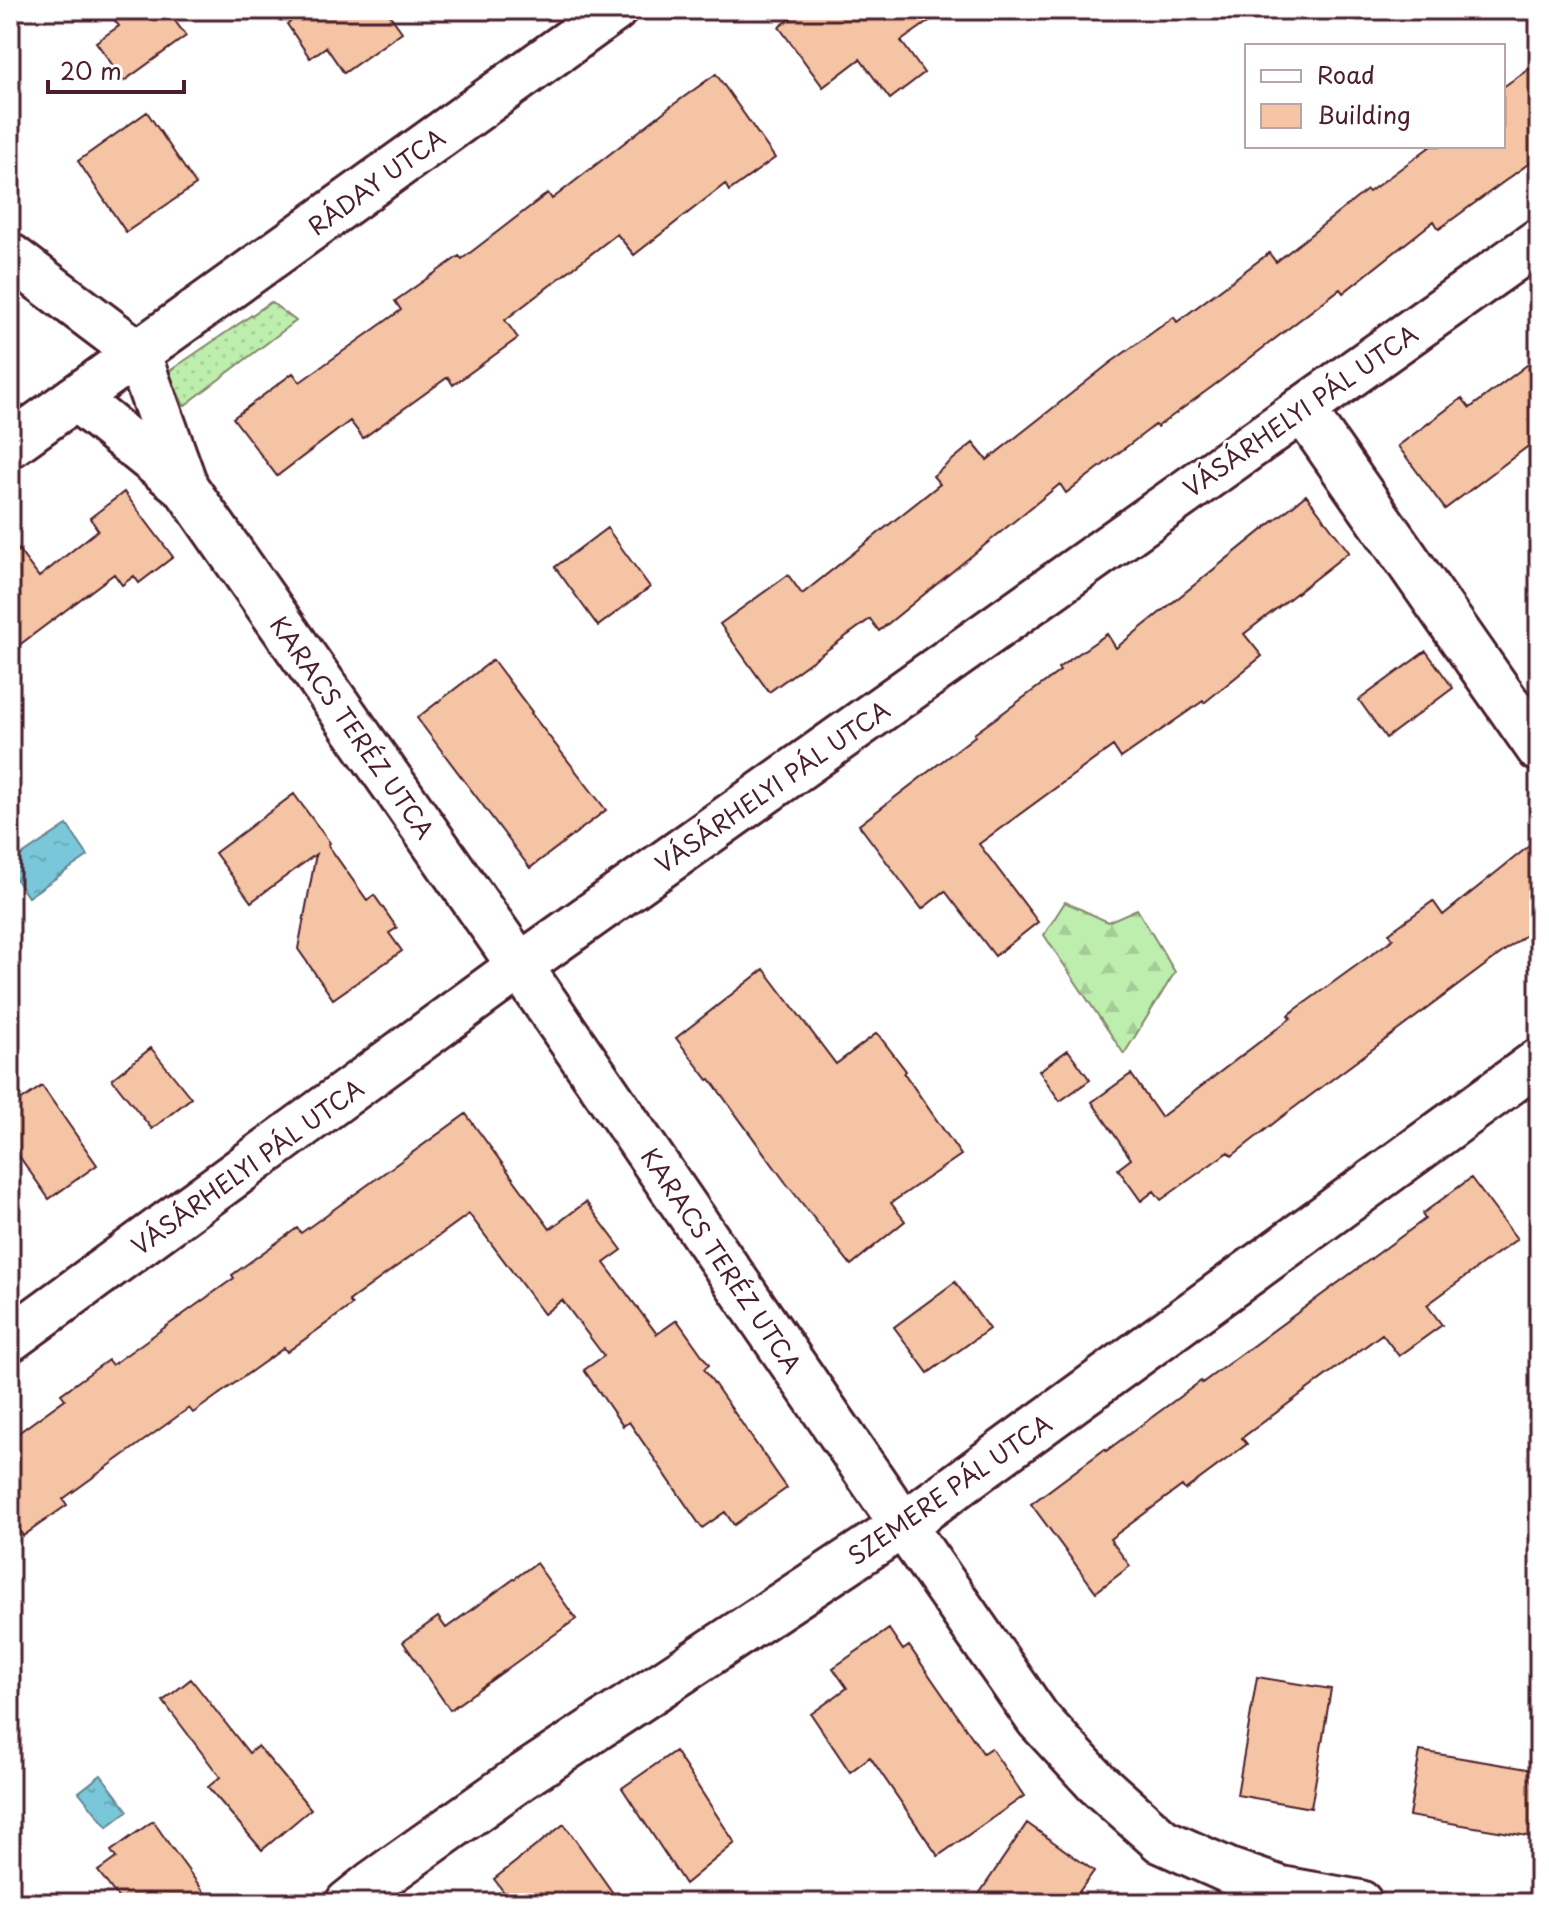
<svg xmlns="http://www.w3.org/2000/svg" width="1549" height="1913" viewBox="0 0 1549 1913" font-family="'Playpen Sans',sans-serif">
<defs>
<pattern id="green-dots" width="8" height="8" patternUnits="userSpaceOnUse" patternTransform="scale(2)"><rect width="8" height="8" fill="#bdeeae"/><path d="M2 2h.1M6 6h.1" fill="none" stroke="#a4cc96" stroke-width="1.8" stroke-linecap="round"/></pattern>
<pattern id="forest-firs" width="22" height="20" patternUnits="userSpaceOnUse" patternTransform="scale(2)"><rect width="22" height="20" fill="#bdeeae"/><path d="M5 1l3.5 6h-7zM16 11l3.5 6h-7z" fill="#a4cc96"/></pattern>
<pattern id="water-ripples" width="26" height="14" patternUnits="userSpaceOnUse" patternTransform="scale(2)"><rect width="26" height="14" fill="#79c7d8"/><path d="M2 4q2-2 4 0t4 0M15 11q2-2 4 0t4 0" fill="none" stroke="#6aaaba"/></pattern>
</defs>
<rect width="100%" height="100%" fill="#fff"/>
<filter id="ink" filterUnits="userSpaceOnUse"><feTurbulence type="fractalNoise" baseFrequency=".0125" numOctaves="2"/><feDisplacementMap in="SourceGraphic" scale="16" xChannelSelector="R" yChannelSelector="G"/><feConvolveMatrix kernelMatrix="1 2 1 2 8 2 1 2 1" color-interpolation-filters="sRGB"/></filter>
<g filter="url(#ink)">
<path fill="url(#green-dots)" stroke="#84866c" stroke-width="2" d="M271 302 296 321 184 406 168 372Z"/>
<path fill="url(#forest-firs)" stroke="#84866c" stroke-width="2" d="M1065 902 1108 922 1137 909 1175 972 1124 1054 1044 935Z"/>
<path fill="url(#water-ripples)" stroke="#668493" stroke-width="2" d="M67 825 88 856 28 897 10 871V863Z
M101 1775 128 1811 107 1827 79 1792Z"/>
<path fill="#f4c4a4" stroke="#4a1f2b" stroke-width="2" d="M107 10H167L186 36 124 81 96 42 119 26Z
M300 10H386L402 32 344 73 326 47 310 58 287 24 302 13Z
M802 10H945L901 41 924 73 890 99 860 59 823 87 779 27Z
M1539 62V156L1439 229 1434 221 1343 293 1340 289 1220 381 1157 427 1155 425 1066 493 1060 484 879 631 870 619 769 692 720 624 788 575 802 594 940 484 933 476 973 443 987 460 1110 363 1174 317 1177 322 1269 253 1276 262 1367 190 1369 192 1431 146H1503V87Z
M716 74 775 158 729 191 725 184 634 255 617 234 505 320 518 338 453 385 448 377 363 438 350 421 277 476 233 418 293 373 300 382 401 310 395 301 459 256 462 259 548 193 552 199 670 107Z
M147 112 196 185 126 232 78 161Z
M1539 356V438L1445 509 1398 446 1462 398 1470 408Z
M124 492 173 557 139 583 134 576 122 585 114 574 10 652V539L39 577 98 530 90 518Z
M1306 495 1349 552 1244 634 1262 656 1204 703 1203 701 1121 758 1113 746 979 844 1038 922 995 956 945 891 922 909 859 825 975 736 974 734 1060 671 1058 668 1107 634 1116 648Z
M607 528 650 587 598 626 555 567Z
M1426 651 1453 688 1386 738 1359 700Z
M493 660 532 712 531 713 606 810 530 868 417 718Z
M294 794 330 843 328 845 367 900 374 895 397 928 389 933 402 951 333 999 298 949 316 854 251 902 215 853Z
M1539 838V925L1283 1116 1232 1156 1228 1152 1161 1200 1154 1191 1141 1201 1118 1169 1131 1159 1092 1102 1131 1074 1161 1117 1291 1018 1288 1015 1393 939 1389 933 1433 901 1443 915Z
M764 969 836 1064 877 1033 906 1071 904 1073 961 1155 891 1203 905 1221 851 1265 786 1183 710 1079 708 1080 676 1038Z
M151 1048 191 1098 152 1129 112 1079Z
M1068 1050 1090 1080 1060 1101 1039 1071Z
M42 1086 97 1165 49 1199 10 1143V1108Z
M466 1114 550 1229 586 1202 622 1250 604 1263 657 1334 677 1320 709 1365 704 1369 787 1488 734 1525 725 1512 702 1528 629 1422 623 1426 584 1370 604 1356 562 1300 544 1314 469 1214 349 1301 352 1305 287 1352 284 1348 193 1413 189 1408 63 1499 67 1505 23 1536 10 1517V1439L65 1399 61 1394 108 1360 112 1365 234 1278 232 1275 297 1228 301 1233Z
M1471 1178 1517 1239 1427 1305 1442 1325 1399 1356 1382 1334 1242 1438 1247 1444 1185 1490 1182 1486 1110 1539 1130 1566 1096 1592 1031 1504 1105 1449 1106 1451 1201 1381 1202 1383 1425 1219 1422 1214Z
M955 1282 989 1329 928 1373 894 1327Z
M536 1563 576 1619 450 1710 403 1642 438 1617 446 1628Z
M889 1629 903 1650 909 1646 983 1753 991 1748 1024 1796 938 1856 870 1757 850 1772 811 1714 847 1688 833 1668Z
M1257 1677 1331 1689 1311 1808 1237 1795Z
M191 1679 249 1753 258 1746 311 1809 262 1850 208 1787 220 1777 163 1701Z
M675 1751 735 1843 685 1884 622 1788Z
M1420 1751 1539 1771V1838L1409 1816Z
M153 1821 169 1844 212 1903H122L98 1871 116 1858 111 1851Z
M1027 1823 1094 1871 1071 1903H973Z
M564 1824 620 1903H512L494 1879Z"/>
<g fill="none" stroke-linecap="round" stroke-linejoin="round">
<g stroke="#4a1f2b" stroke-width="50">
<path id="minor" d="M10 256 137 352
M137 352 186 488 520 966 903 1525 1038 1719 1097 1783 1162 1841 1229 1871 1281 1889 1360 1903
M75 398 186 488
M1302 409 1539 749
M10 445 614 10
M10 1339 520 966 1539 241
M348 1903 373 1883 519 1779 903 1525 1539 1061"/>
</g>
<use href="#minor" stroke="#fff" stroke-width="44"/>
</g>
</g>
<g text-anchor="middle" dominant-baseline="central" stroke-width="6" stroke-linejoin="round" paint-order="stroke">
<g font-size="24" fill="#4a1f2b" stroke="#fff">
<text transform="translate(376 181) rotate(-36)">RÁDAY UTCA</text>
<text transform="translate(1300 410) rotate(-35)">VÁSÁRHELYI PÁL UTCA</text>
<text transform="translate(353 727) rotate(55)">KARACS TERÉZ UTCA</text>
<text transform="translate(772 786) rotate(-35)">VÁSÁRHELYI PÁL UTCA</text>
<text transform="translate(247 1166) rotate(-36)">VÁSÁRHELYI PÁL UTCA</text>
<text transform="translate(722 1260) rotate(56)">KARACS TERÉZ UTCA</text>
<text transform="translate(949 1489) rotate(-35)">SZEMERE PÁL UTCA</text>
</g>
</g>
<rect width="1549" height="1913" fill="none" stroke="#fff" stroke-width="40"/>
<rect x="20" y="20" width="1509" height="1873" fill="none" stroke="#4a1f2b" stroke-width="3" filter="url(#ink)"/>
<rect x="1245" y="44" width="260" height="104" fill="#ffffff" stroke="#b7a5aa" stroke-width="2"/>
<rect x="1261" y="70" width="40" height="12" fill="#ffffff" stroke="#b7a5aa" stroke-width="2"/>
<text x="1317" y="84" font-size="24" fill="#4a1f2b">Road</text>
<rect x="1261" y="104" width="40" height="24" fill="#f4c4a4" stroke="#b7a5aa" stroke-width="2"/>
<text x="1317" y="124" font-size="24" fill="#4a1f2b">Building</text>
<path d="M48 80v12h136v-12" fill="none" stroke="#4a1f2b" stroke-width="4"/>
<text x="60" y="80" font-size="24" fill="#4a1f2b" stroke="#ffffff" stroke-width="6" paint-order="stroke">20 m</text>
</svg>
